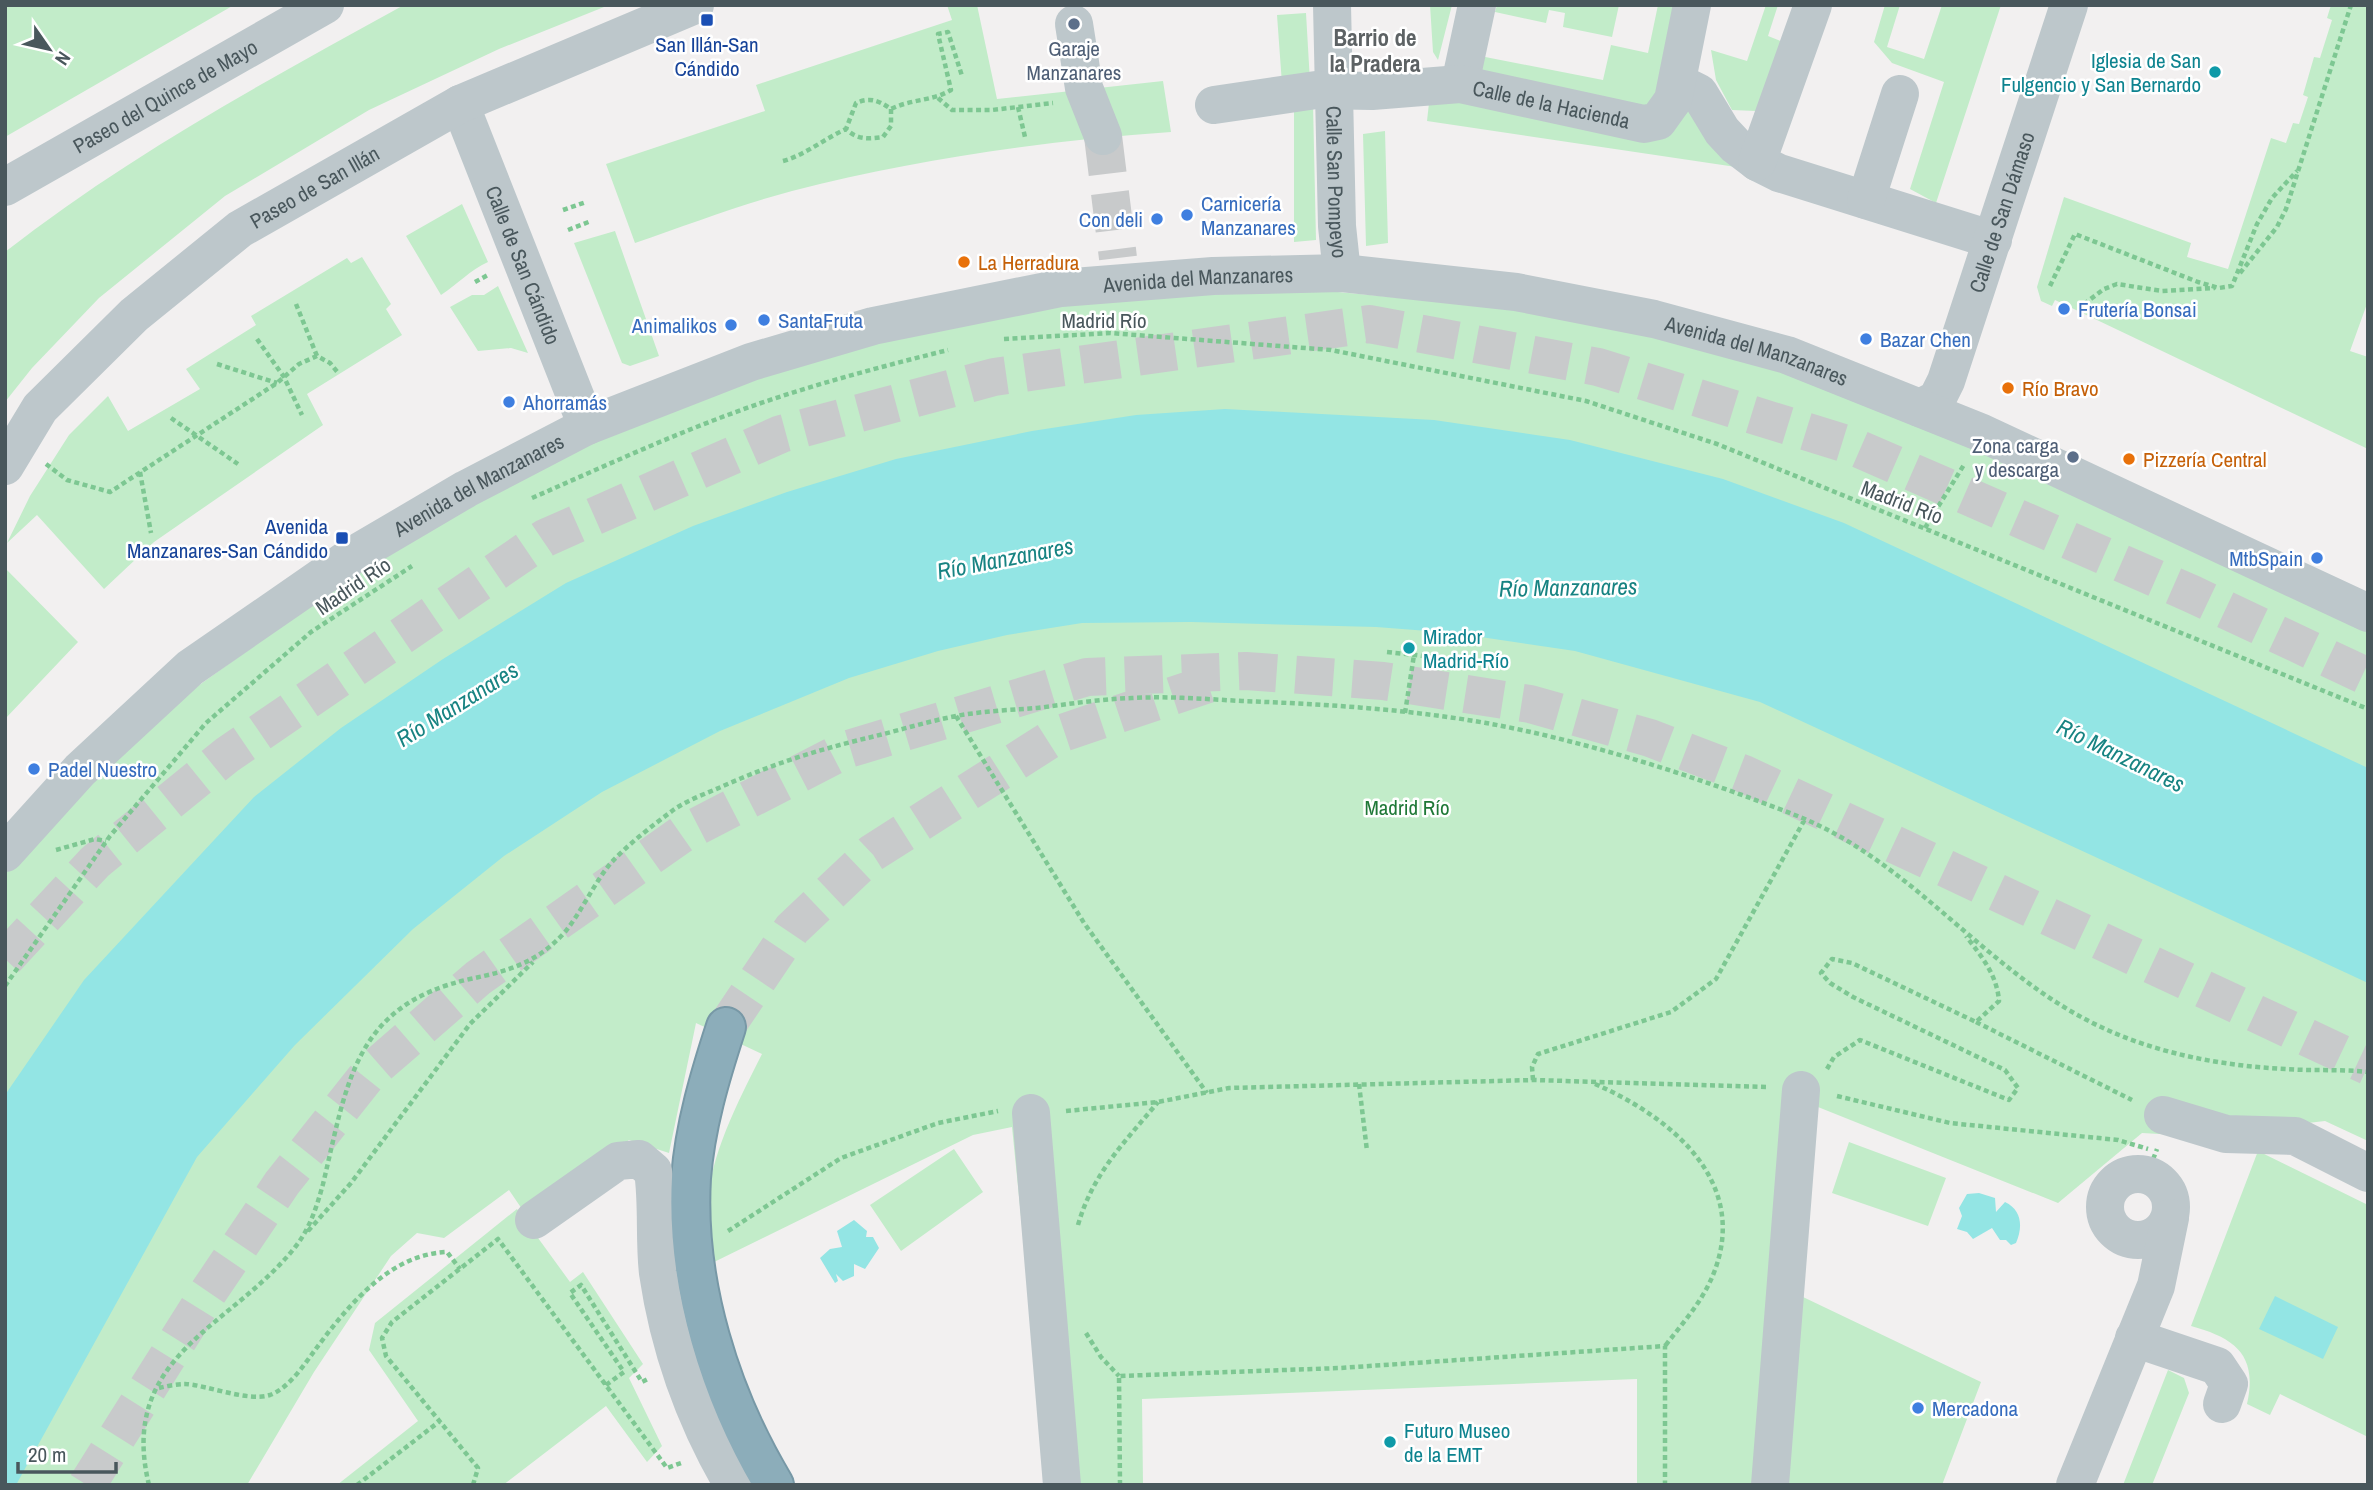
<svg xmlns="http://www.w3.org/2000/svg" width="2373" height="1490" viewBox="0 0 2373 1490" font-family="'Archivo Narrow',sans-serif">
<rect width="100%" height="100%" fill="#f2f0f0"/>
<path fill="#c2ecc9" d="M5 5H234L5 137Z
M404 5H609L499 49 369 110 225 196 99 298 32 368 5 402V252C129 155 266 81 404 5Z
M947 5H977L997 99 1163 81 1171 132C1043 141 916 159 792 191 739 205 687 225 635 243L606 164 765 111 756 85 952 20Z
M1430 5H1452L1438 60 1433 52Z
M1497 5H1619L1612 37 1563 27 1565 13 1549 10 1546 23 1495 12Z
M1658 5H1684L1656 111 1471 78 1475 55 1603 80 1611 45 1648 53Z
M1766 5H1778L1768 36 1783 42 1756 111 1732 110 1716 80 1711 50 1747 61Z
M1885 5H1900L1887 47 1924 59 1942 5H2001L1936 203 1910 189 1944 82 1892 63 1874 42Z
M2331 5H2368V301L2350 351 2368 357V449L2055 300 2052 306 2041 301 2037 287 2064 197 2191 243 2187 257 2228 269 2271 138 2286 143 2293 123 2299 124 2308 97 2303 95 2314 57 2320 58 2332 20 2327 18Z
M1306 13 1310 82 1282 84 1277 15Z
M1434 95 1627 131 1687 99 1736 167 1427 121 1429 103Z
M1313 103 1316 240 1294 242V106Z
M1385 131 1388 243 1366 246 1363 134Z
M462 204 488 262C470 270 458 284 441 295L406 236Z
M615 231 659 356 630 366 622 363 574 243Z
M362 257 391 304 386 309 402 335 307 394 323 425 154 542 104 589 37 515 7 543 30 496 69 435 108 396 128 431 200 389 186 369 256 325 251 316 347 258 351 263Z
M498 286 528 353 511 348 478 351 450 307 472 295H484Z
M1306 289 1572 314 1767 362 1963 436 2368 626V1141L2325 1121 2194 1136 2142 1133 2058 1203 1818 1107 1782 1485H1637V1379L1142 1399 1143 1485H1048L1012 1127 973 1135 710 1264C709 1246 706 1228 707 1210 709 1156 738 1102 762 1054L696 1023 669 1153 629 1140 524 1212 509 1190 444 1238 417 1233 391 1256 314 1372 247 1485H5V873L152 719 418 528 687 397 887 331 1035 305Z
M5 568 78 642 5 719Z
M1849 1142 1946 1178 1928 1226 1832 1193Z
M954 1149 983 1192 901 1251 870 1205Z
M2258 1151 2368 1205V1437L2280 1394 2270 1415 2247 1404C2258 1355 2235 1338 2191 1326Z
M517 1209 570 1282 583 1272 643 1364 629 1378 662 1446 647 1462 606 1406 503 1485H337L418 1421 369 1350 375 1323Z
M1803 1297 1981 1382 1942 1485H1784Z
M2168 1370 2184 1378 2189 1393 2152 1485H2123Z"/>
<path fill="#93e5e4" d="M1225 409 1434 420 1570 440 1723 479 1844 523 2368 768V983L1760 702 1575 651 1454 633 1376 627 1191 622 1082 623 1007 635 938 651 849 678 720 731 602 792 504 856 413 929 295 1045 197 1157 16 1485H5V1095L84 980 254 797 341 728 443 659 566 583 693 526 787 492 896 459 1032 431 1136 415Z
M1979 1193 1995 1198 1996 1212 2005 1202C2022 1210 2023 1227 2016 1243L2011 1245 2006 1240H2000L1992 1228 1973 1239 1967 1232 1957 1229 1962 1216 1959 1208 1967 1194Z
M854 1220 867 1231 866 1237H873L879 1248 865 1269 854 1264V1276L843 1281 836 1274 838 1281 835 1283 820 1258 830 1249 842 1247 837 1231Z
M2275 1296 2338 1327 2323 1359 2259 1329Z"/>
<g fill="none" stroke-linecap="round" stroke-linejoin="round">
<path stroke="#c8cacb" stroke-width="38" stroke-dasharray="38 19" stroke-linecap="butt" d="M1103 136 1118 258"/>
<path stroke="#c8cacb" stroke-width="38" stroke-dasharray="38 19" stroke-linecap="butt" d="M5 959 95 862 227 755 545 538 781 434 994 377 1369 324 1598 367 1850 445 2192 594 2368 677
M726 1027 792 929 872 853 1059 734 1208 684
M87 1485 205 1297 282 1183 370 1072 478 978 682 834 845 750 1087 677 1246 671 1383 681 1530 704 1650 738 1744 774 2368 1066"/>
<g stroke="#7798a6" stroke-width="42">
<path id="highway" d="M726 1027C710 1076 695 1126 691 1178 685 1284 720 1395 774 1485"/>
</g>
<path stroke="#7dc792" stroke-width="4.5" stroke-dasharray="5 3.5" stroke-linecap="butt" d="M938 98 952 110H992L1053 103
M1018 107 1025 137
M891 109V126L883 137C869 139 857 140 846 129L856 103C870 97 878 100 891 109 911 99 933 101 951 90L938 34 948 32 962 76
M783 161C805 155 824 139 846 129
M563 210 586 202
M568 230 591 221
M2240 273 2277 227 2286 209 2351 5
M475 282 488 275
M2050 286 2075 234 2198 282 2219 288 2232 286 2257 224 2272 198 2297 171
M296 304 317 356
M2084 304 2104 289 2117 284 2162 291 2215 288
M257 339 284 377 302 415
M1004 339 1110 333 1331 350 1586 401 1717 444 2368 709
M217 364 277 383
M171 418 238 464
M46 464 67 480 110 492 277 383 299 364 317 356 330 363 339 374
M140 472 151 533
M532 498C598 469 665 438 733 413 803 387 876 368 948 350
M1925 528 1965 463
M1387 652 1433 657
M1405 713 1414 655
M956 716 1084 923 1207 1093
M56 850 95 839 106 841
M5 986 110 836 206 723 311 632 412 566
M1976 1022 2132 1100
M1827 1069 1834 1057 1860 1040 2009 1100 2018 1088 2005 1070 1853 997 1830 983 1821 973 1832 959 1852 963 1976 1022 1999 1001C1997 975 1982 957 1966 936
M1533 1080 1532 1067 1538 1054 1671 1012 1716 979 1805 819
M1359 1084 1367 1151
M1595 1084C1671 1117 1751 1182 1713 1275 1702 1302 1682 1324 1665 1346
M1837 1096 1950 1123 2118 1140 2148 1149
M1066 1111 1158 1102 1229 1088 1533 1080 1766 1087
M2147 1175 2157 1149
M1078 1225C1093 1173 1124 1143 1158 1102
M308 1231 351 1183 470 1024 533 962
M728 1231 841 1158 938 1123 998 1111
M1086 1333 1101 1357 1119 1376
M606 1385 624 1372 570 1293 581 1285 642 1382 648 1379
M159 1388C167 1386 177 1384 185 1384 207 1385 247 1402 270 1395 289 1388 304 1365 315 1350 347 1307 389 1254 447 1252L460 1269
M149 1485C117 1355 233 1327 296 1246 310 1228 317 1206 323 1184 347 1085 353 1005 470 979 508 971 537 963 565 932 582 911 593 885 610 864 627 845 652 826 672 811 687 800 705 794 721 787 767 766 814 751 863 739 894 732 925 722 956 716 983 711 1011 710 1037 708 1069 704 1101 699 1132 698 1169 696 1205 699 1242 701 1323 704 1406 709 1486 723 1587 741 1704 779 1800 817 1915 864 1989 975 2101 1027 2158 1054 2223 1066 2286 1069 2313 1071 2340 1069 2368 1072
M357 1485 440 1421
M473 1485 478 1468 386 1356 382 1338 392 1322 498 1239 667 1468 681 1463
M1120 1485 1119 1376 1340 1368 1665 1346V1485"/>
<g stroke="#bdc7cb" stroke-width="38">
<path id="s1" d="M1332 5 1337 226 1342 273"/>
<path d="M1074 24 1084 88 1103 136"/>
<path d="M1460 84 1477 5"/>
<path d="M1673 100 1681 90 1689 88 1699 93 1722 131 1736 146 1757 162 1779 173 1993 240"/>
<path id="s2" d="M460 104 587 426"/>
<path id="s3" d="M1214 105 1316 90 1372 91 1460 84 1644 124 1658 121 1673 100 1692 5"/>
<path d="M1757 162 1813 5"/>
<path id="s4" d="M5 187 325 5"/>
<path d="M1866 200 1900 94"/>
<path id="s5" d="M1920 408 1937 399 1946 381 2069 5"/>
<path id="s6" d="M5 466 40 408 134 315 240 229 460 104 695 5"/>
<path id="s7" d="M5 853 80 770 190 668 352 556 466 489 587 426 751 362 873 326 1061 288 1213 276 1342 273 1516 292 1654 319 1787 355 1982 433 2368 613"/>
<path d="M1031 1113 1062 1485"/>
<path d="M2163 1115 2226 1134 2295 1136 2368 1173"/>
<circle cx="2138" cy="1207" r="33"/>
<path d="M534 1220 618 1161 639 1159 653 1171C658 1205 654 1239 658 1273 669 1348 695 1420 733 1485"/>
<path d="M2134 1338 2217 1366 2229 1384 2222 1404"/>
<path d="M1770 1485 1801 1090"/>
<path d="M2075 1485 2156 1286 2170 1218"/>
</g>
<use href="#highway" stroke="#8cadba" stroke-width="38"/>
</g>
<g fill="#1a4fb4" stroke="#fff" stroke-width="2.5">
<rect x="700" y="13" width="14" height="14" rx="3.5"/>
<rect x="335" y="531" width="14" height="14" rx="3.5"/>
</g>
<g fill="#5c6f8a" stroke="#fff" stroke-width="2.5">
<circle cx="1074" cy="24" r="7"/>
<circle cx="2073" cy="457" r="7"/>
</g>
<g fill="#0f9aa8" stroke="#fff" stroke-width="2.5">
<circle cx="2215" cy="72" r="7"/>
<circle cx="1409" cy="648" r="7"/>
<circle cx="1390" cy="1442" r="7"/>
</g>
<g fill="#3f7fe0" stroke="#fff" stroke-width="2.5">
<circle cx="1187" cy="215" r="7"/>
<circle cx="1157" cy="219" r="7"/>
<circle cx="2064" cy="309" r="7"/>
<circle cx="764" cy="320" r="7"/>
<circle cx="731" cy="325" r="7"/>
<circle cx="1866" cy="339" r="7"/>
<circle cx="509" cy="402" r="7"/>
<circle cx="2317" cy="558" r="7"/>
<circle cx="34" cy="769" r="7"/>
<circle cx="1918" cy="1408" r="7"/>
</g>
<g fill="#e8710a" stroke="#fff" stroke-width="2.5">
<circle cx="964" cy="262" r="7"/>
<circle cx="2008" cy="388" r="7"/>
<circle cx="2129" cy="459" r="7"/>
</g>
<g text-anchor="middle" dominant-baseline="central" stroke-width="5" stroke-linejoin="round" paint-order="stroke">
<g font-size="21" fill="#164399" stroke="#fff">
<text x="707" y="44">San Illán-San<tspan x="707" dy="24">Cándido</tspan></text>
<text x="328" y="526" text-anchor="end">Avenida<tspan x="328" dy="24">Manzanares-San Cándido</tspan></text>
</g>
<g font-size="21" fill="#4e5e75" stroke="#fff">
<text x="1074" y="48">Garaje<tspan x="1074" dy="24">Manzanares</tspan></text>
<text x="2059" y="445" text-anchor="end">Zona carga<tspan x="2059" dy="24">y descarga</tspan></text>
</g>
<g font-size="21" fill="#0d838f" stroke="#fff" text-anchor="start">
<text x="2201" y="60" text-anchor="end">Iglesia de San<tspan x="2201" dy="24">Fulgencio y San Bernardo</tspan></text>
<text x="1423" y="636">Mirador<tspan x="1423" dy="24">Madrid-Río</tspan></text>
<text x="1404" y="1430">Futuro Museo<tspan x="1404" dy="24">de la EMT</tspan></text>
</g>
<g font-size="21" fill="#49575c" stroke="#fff">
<text stroke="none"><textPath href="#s4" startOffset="184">Paseo del Quince de Mayo</textPath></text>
<text stroke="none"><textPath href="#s3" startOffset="341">Calle de la Hacienda</textPath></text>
<text stroke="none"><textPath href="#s1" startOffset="177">Calle San Pompeyo</textPath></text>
<text stroke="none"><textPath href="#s6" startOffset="422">Paseo de San Illán</textPath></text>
<text stroke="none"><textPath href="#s5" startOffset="217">Calle de San Dámaso</textPath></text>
<text stroke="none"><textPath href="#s2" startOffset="173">Calle de San Cándido</textPath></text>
<text stroke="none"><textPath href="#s7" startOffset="1360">Avenida del Manzanares</textPath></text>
<text x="1104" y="320">Madrid Río</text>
<text stroke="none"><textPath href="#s7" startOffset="1927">Avenida del Manzanares</textPath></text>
<text stroke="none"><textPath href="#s7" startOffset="604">Avenida del Manzanares</textPath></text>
<text transform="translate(1902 502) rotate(21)">Madrid Río</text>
<text transform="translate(353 586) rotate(-34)">Madrid Río</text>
</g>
<g font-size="21" fill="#366cbe" stroke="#fff" text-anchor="start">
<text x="1201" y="203">Carnicería<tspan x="1201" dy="24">Manzanares</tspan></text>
<text x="1143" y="219" text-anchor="end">Con deli</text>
<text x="2078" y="309">Frutería Bonsai</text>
<text x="778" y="320">SantaFruta</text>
<text x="717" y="325" text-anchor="end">Animalikos</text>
<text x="1880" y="339">Bazar Chen</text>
<text x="523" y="402">Ahorramás</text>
<text x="2303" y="558" text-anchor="end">MtbSpain</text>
<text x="48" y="769">Padel Nuestro</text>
<text x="1932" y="1408">Mercadona</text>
</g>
<g font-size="21" fill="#c56008" stroke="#fff" text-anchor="start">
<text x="978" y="262">La Herradura</text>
<text x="2022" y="388">Río Bravo</text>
<text x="2143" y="459">Pizzería Central</text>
</g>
<g font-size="21" fill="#1f7837" stroke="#fff">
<text x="1407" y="807">Madrid Río</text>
</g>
<g font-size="23" font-weight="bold" fill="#5d6264" stroke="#fff">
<text x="1375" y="37">Barrio de<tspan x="1375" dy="26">la Pradera</tspan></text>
</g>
<g font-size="23" font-style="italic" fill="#178382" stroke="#fff">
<text transform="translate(1005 558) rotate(-11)">Río Manzanares</text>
<text transform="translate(1568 587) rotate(-1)">Río Manzanares</text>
<text transform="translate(457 704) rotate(-32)">Río Manzanares</text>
<text transform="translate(2121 755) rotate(26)">Río Manzanares</text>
</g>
</g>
<rect width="2373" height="1490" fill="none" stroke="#49575c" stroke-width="14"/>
<g transform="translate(49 49) rotate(124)" stroke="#ffffff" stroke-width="5" paint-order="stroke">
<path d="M0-5L12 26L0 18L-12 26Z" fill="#49575c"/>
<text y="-10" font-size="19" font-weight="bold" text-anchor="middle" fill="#49575c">N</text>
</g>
<path d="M18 1462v10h98v-10" fill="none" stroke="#49575c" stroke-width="3.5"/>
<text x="28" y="1462" font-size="21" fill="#49575c" stroke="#ffffff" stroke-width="5" paint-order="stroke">20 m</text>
</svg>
